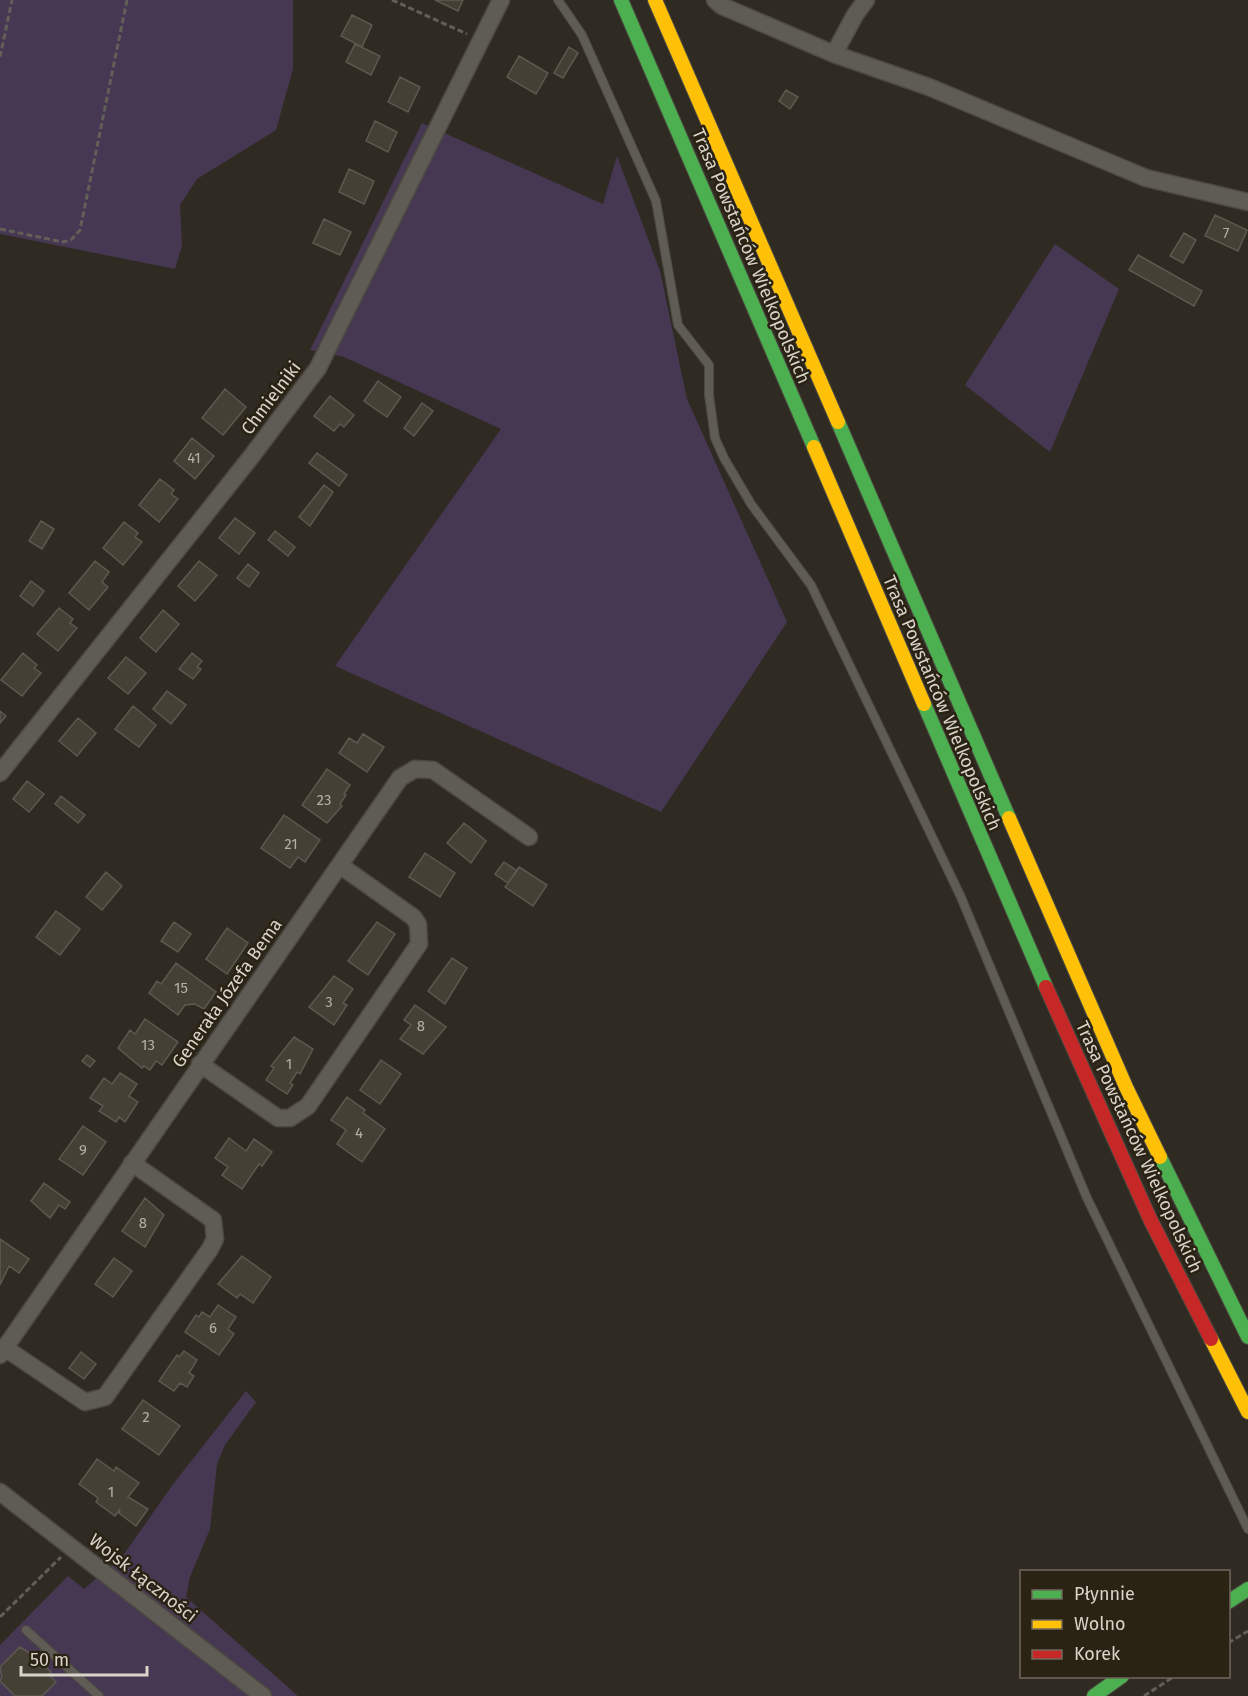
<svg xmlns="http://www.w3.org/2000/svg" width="1248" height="1696" viewBox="0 0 1248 1696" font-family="'Fira Sans',sans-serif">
<rect width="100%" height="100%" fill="#2f2b22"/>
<path fill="#463852" d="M0 0H293V69L276 130 197 179 180 205 182 246 175 269 0 234Z
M422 123 603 204 617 156 660 271 687 399 787 622 661 812 335 666 501 429 344 357 310 350Z
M1055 244 1119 289 1050 452 965 385Z
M246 1391 256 1402 225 1445 217 1464 210 1529 190 1577 186 1597 298 1696H0V1645L68 1576 84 1589 124 1554 174 1483Z"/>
<path fill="#454035" stroke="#5c5951" stroke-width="1.5" d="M435 0H463L458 11Z
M352 15 372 25 362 47 341 36Z
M355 44 380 56 371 75 346 62Z
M569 47 578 53 563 78 554 73Z
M519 56 548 73 536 94 507 77Z
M400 77 420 87 408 112 388 102Z
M786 90 798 97 790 109 779 101Z
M375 121 397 132 388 152 366 141Z
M349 169 374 181 364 204 339 192Z
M1215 215 1247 230 1238 251 1205 236Z
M324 219 351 232 340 255 313 243Z
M1184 233 1196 240 1183 263 1170 256Z
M1138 255 1202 291 1194 306 1129 270Z
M378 381 401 397 387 417 364 401Z
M225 389 246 407 223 435 202 418Z
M330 396 354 415 344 427 340 424 334 431 314 416Z
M422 403 433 411 414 436 404 428Z
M192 438 214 456 195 479 174 461Z
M317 453 347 475 339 486 309 463Z
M160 479 174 490 171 494 178 499 159 522 139 505Z
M324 485 333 492 310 526 299 517Z
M235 518 255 533 239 554 219 538Z
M41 521 54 529 42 549 29 541Z
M124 522 138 533 135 537 142 542 123 565 103 548Z
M275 531 295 547 288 556 268 540Z
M95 561 109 572 102 582 108 587 89 610 69 593Z
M199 561 217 575 195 601 178 586Z
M248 564 259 573 249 587 237 578Z
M31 581 44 591 33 606 20 596Z
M59 608 73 619 70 623 77 628 58 651 37 634Z
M163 610 179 624 156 652 140 638Z
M23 653 37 665 34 668 41 673 22 696 1 680Z
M192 653 202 661 197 667 201 669 193 679 179 669Z
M126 657 146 673 128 694 108 678Z
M167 691 186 705 171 724 153 709Z
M133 706 156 725 139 747 115 729Z
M0 711 6 716 0 723Z
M78 718 96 733 77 756 59 741Z
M363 734 384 747 367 772 339 753 349 738 357 743Z
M327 769 350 785 344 794 346 795 340 804 342 806 327 823 302 805Z
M27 781 44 794 29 812 13 799Z
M61 796 85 815 78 823 55 804Z
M284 815 320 840 305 862 298 857 290 868 261 848Z
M464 823 486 841 471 863 447 843Z
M425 853 455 873 440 897 409 877Z
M504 862 517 871 508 883 495 874Z
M519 867 547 885 533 906 505 887Z
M106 872 122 886 102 910 86 897Z
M56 911 80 929 60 955 36 937Z
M174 922 191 934 178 952 161 941Z
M377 922 395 934 368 975 348 961Z
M227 928 248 943 227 974 206 959Z
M452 958 467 968 445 1004 428 991Z
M176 963 216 992 204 1009 195 1004 185 1005 178 1015 149 993 157 981 161 984Z
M334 976 353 989 343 1003 347 1005 334 1025 309 1007Z
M415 1005 446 1027 423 1054 400 1039 411 1025 404 1020Z
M145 1019 178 1042 162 1065 156 1061 150 1070 144 1066 142 1068 118 1048 130 1030 135 1034Z
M294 1037 313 1049 300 1074 297 1072 290 1083 293 1085 287 1094 266 1080 274 1068 271 1066Z
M87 1055 95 1061 90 1067 82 1061Z
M381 1060 401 1074 380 1104 360 1090Z
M120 1073 137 1084 129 1096 138 1102 125 1122 119 1117 116 1122 99 1111 103 1106 90 1098 104 1078 112 1084Z
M347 1097 365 1110 363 1113 385 1129 362 1162 337 1144 346 1130 331 1120Z
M83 1126 106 1142 83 1175 59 1159Z
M229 1138 246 1151 254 1139 272 1152 262 1166 259 1164 242 1189 222 1175 228 1167 215 1158Z
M44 1183 70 1202 65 1209 59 1205 50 1218 31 1201Z
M145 1198 164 1215 145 1247 122 1231Z
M0 1239 29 1259 19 1273 9 1266 0 1285Z
M242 1256 271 1277 253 1303 240 1294 237 1298 218 1284Z
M114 1258 132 1271 113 1297 95 1284Z
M218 1305 236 1317 228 1329 234 1334 219 1355 185 1332 196 1315 199 1317 202 1312 210 1317Z
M184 1351 197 1360 189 1373 194 1376 187 1387 180 1383 174 1391 159 1381 177 1355 179 1357Z
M81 1352 96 1364 84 1379 69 1368Z
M143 1400 180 1426 159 1455 122 1429Z
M97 1459 114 1471 116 1467 139 1483 128 1497 148 1509 136 1526 119 1513 120 1509 115 1516 96 1502 98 1498 79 1484Z
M20 1647 45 1663 43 1665 51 1672 49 1675 56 1682 42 1696H15L0 1681 2 1677 0 1667Z"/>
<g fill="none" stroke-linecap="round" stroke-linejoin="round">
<g stroke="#4c4941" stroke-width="10">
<path id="lane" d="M558 0 582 35 656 201 678 325 709 365V395L715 438 724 458 751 504 811 585 960 895 1087 1198 1248 1529
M26 1630 99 1696"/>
</g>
<g stroke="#4c4941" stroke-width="19">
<path id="street" d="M715 0 722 6 834 54 929 87 1146 178 1248 202
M834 54 855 15 866 0
M0 773 251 457 318 368 501 0
M200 1064 278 1118H290L308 1106 419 944 418 924 413 917 341 866
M5 1348 85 1402 105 1397 210 1249 215 1239 213 1220 132 1163
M0 1355 400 778 415 769 433 770 529 837
M0 1492 263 1696"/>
</g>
<g stroke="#4c4941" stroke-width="16">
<path id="fast" d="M621 0 814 447
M838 422 1009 818
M924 704 1046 987
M1160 1157 1248 1337
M1228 1602 1248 1589
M1094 1696 1122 1676"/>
</g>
<g stroke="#4c4941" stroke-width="16">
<path id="slow" d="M655 0 838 422
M814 447 924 704
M1009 818 1126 1087 1160 1157
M1211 1339 1248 1412"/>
</g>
<g stroke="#4c4941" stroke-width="16">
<path id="jam" d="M1046 987 1150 1219 1211 1339"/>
</g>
<path stroke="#615f58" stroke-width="3" stroke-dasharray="6 3" stroke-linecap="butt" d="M392 0 467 34
M0 57 12 0
M0 229 63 242 71 240 80 230 127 0
M0 1617 61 1557
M1228 1643 1248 1631
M1144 1696 1175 1676"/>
<use href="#lane" stroke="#5f5c55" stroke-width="8"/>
<use href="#street" stroke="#5f5c55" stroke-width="16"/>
<use href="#fast" stroke="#4caf50" stroke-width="14"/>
<use href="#slow" stroke="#ffc107" stroke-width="14"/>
<use href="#jam" stroke="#c62828" stroke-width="14"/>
</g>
<g text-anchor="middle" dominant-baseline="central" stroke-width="5" stroke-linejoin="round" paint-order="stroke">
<g font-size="15" fill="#b4afa5">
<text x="1226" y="233">7</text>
<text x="194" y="458">41</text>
<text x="324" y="800">23</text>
<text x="291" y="844">21</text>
<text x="181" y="988">15</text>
<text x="329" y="1002">3</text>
<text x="421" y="1026">8</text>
<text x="148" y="1045">13</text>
<text x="289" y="1064">1</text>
<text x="359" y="1133">4</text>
<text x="83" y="1150">9</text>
<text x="143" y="1223">8</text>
<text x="213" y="1328">6</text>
<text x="146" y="1417">2</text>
<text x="111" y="1492">1</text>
</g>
<g font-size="18" fill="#d9d4ca" stroke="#2a2313">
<text transform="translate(751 256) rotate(67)">Trasa Powstańców Wielkopolskich</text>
<text transform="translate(271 398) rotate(-53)">Chmielniki</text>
<text transform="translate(942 703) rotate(67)">Trasa Powstańców Wielkopolskich</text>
<text transform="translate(227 993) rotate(-55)">Generała Józefa Bema</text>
<text transform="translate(1139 1147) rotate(65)">Trasa Powstańców Wielkopolskich</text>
<text transform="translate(143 1578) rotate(38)">Wojsk Łączności</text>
</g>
</g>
<rect x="1020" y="1570" width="210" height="108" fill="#2a2313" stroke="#706a5c" stroke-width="1.5"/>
<rect x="1032" y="1590" width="30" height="9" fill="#4caf50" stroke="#706a5c" stroke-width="1.5"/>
<text x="1074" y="1600" font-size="18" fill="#d9d4ca">Płynnie</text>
<rect x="1032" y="1620" width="30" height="9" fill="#ffc107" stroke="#706a5c" stroke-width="1.5"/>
<text x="1074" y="1630" font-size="18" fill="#d9d4ca">Wolno</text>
<rect x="1032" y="1650" width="30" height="9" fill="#c62828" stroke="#706a5c" stroke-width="1.5"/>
<text x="1074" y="1660" font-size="18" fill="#d9d4ca">Korek</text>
<path d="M21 1666v9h126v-9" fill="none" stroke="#d9d4ca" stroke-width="3"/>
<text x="30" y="1666" font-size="18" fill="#d9d4ca" stroke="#2a2313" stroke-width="4.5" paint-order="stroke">50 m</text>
</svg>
